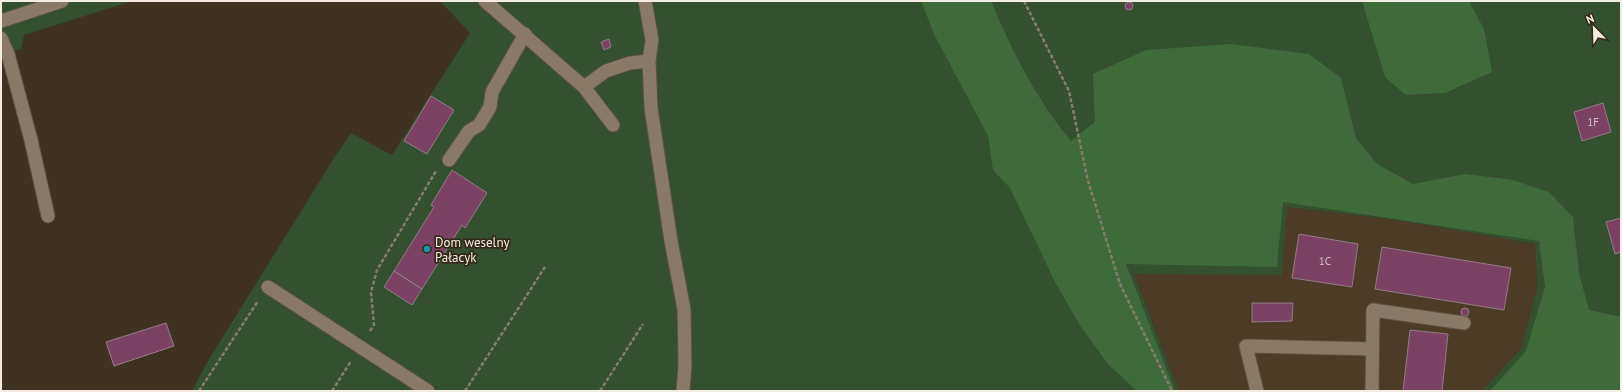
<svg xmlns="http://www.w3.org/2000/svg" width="1622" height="392" viewBox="0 0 1622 392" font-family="'PT Sans',sans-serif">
<rect width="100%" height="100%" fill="#3f3223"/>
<path fill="#4c3b26" d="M1286 207 1397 220 1535 244 1537 287 1521 348 1482 391H1179L1134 273 1282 275Z"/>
<path fill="#354f31" d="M1 1H132L24 35 21 49 1 55Z
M440 1H1621V391H1482L1521 348 1537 287 1535 244 1397 220 1287 207 1282 275 1134 274 1179 391H192L206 364 334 158 351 133 392 155 470 33Z"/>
<path fill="#3f6b3a" d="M921 1H991C1012 51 1036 99 1071 141L1095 122 1093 74 1146 50 1231 44 1309 54 1341 78 1356 138 1377 164 1413 184 1465 174 1513 180 1549 192 1573 217 1579 273 1589 310 1621 317V391H1490L1526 351 1545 287 1539 241 1283 202 1277 267 1126 264 1175 391H1137L1108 364 1081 327 1056 284 1010 188 993 170 988 136 934 34Z
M1362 1H1469L1484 29 1492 72 1445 93 1406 95 1385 77Z"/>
<path fill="#7b4264" stroke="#927c87" d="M1125 6a4 4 0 1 1 8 0a4 4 0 1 1-8 0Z
M609 39 611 47 604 50 601 42Z
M431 96 454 110 427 154 404 141Z
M1603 103 1611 132 1582 141 1574 112Z
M452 170 487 193 465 228 462 225 422 289 394 271 434 207 431 205Z
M1621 218V252L1615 254 1606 222Z
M1299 234 1358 244 1352 287 1292 278Z
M1382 247 1511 268 1504 310 1375 289Z
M394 271 422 289 412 305 384 287Z
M1252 303H1293L1292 321 1252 322Z
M1461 312a4 4 0 1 1 8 0a4 4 0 1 1-8 0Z
M166 323 174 346 114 366 106 342Z
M1410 330 1448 334 1442 391H1403Z"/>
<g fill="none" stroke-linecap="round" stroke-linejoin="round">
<g stroke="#5b5143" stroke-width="15">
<path id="lane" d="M485 1 584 87 613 125
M645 1 652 40 649 61 651 108 671 241 684 309 685 365 683 391
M1 21 62 1
M1 38 8 54 31 140 48 216
M584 87 606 71 630 63 649 61
M449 160 469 131 479 125 490 107 492 92 525 34
M268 287 428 391
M1257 391 1246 346 1372 349
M1372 391 1373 310 1464 323"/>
</g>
<path stroke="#867b6e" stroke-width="2.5" stroke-dasharray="4 2" stroke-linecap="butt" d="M1024 1 1069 91 1088 181 1120 284 1172 391
M370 331 374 325 371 292 377 270 436 171
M199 391 258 301
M332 391 351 361
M465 391 545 267
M600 391 643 324"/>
<use href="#lane" stroke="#887968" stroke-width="13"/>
</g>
<circle fill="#0f9aa8" stroke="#342819" stroke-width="1.5" cx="427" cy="249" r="4"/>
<g text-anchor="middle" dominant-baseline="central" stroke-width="3.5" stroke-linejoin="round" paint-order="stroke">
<g font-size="11" fill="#d6c2c3">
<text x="1593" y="122">1F</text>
<text x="1325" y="261">1C</text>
</g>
<g font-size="13" fill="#f5ede3" stroke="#342819" text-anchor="start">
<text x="435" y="242">Dom weselny<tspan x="435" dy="15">Pałacyk</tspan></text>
</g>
</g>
<rect width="1622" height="392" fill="none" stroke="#f5ede3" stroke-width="4"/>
<g transform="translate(1594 28) rotate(337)" stroke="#342819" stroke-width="3" paint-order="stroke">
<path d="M0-3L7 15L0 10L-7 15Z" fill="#f5ede3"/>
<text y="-6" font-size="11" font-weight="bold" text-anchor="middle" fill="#f5ede3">N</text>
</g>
</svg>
